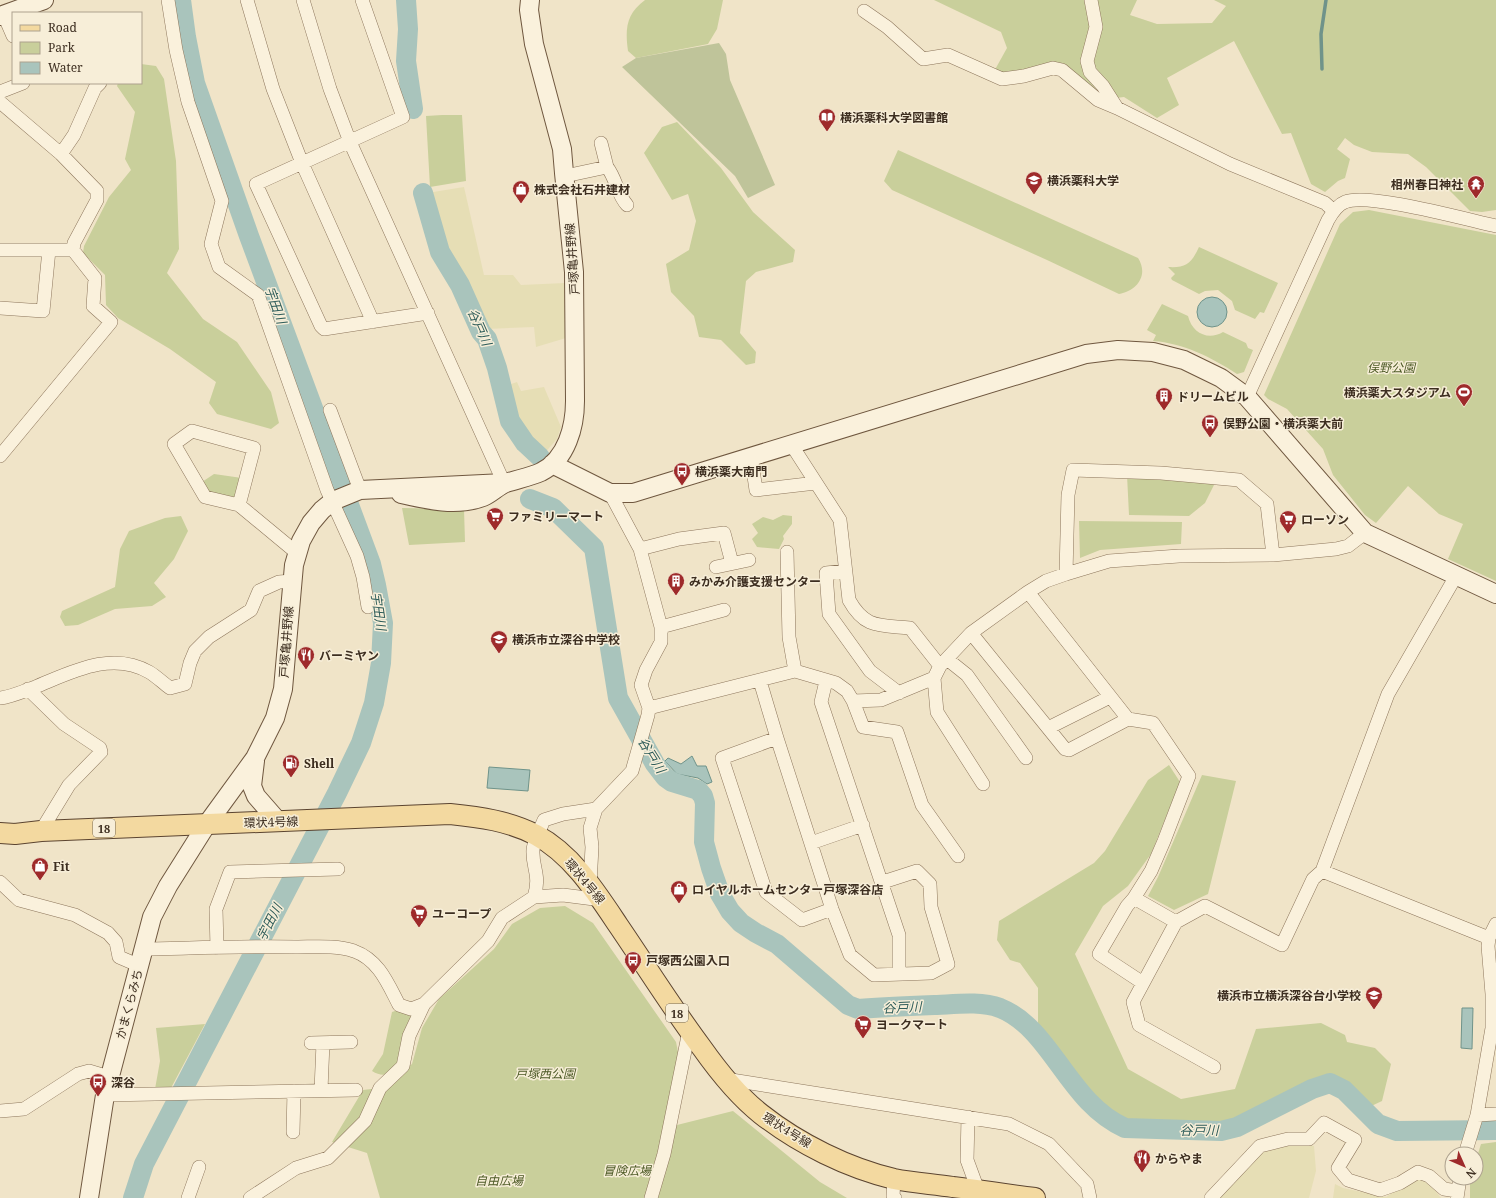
<svg xmlns="http://www.w3.org/2000/svg" width="1496" height="1198" viewBox="0 0 1496 1198" font-family="'Noto Serif','Noto Sans JP',serif">
<rect width="100%" height="100%" fill="#f0e4c8"/>
<path fill="#e6deb5" d="M464 187 484 275H513L521 285 565 283 566 338 536 347 534 327 487 329 445 254 427 193Z
M517 382 521 391 544 387 561 427 557 439 542 456 515 426 505 386Z
M1288 1142 1314 1146 1316 1171 1309 1198H1217L1264 1149Z
M1421 1179 1428 1181 1441 1198H1333L1335 1184 1343 1188 1386 1197 1409 1182Z"/>
<path fill="#c9cf9b" d="M645 0H723L717 29 708 44 636 58 628 51C625 29 626 14 645 0Z
M934 0H1137L1130 15 1157 24 1212 23 1226 6 1214 0H1496V210L1482 212 1470 211 1426 167 1408 154 1372 152 1354 145 1345 138 1337 149 1350 159 1345 178 1338 181 1325 192 1311 184 1291 133 1282 134 1234 41 1167 78 1179 105 1157 118 1124 97 1098 100 1062 70 992 75 1007 48 1001 32Z
M141 64 156 66 164 79 176 161 179 249 167 273 203 319 237 342 271 392 279 423 271 429 217 414 209 403 216 382 170 349 118 318 106 305 105 275 83 253 84 246 109 197 131 170 125 159 135 112 117 86 118 83H141Z
M442 115H462L466 181 430 187 426 116Z
M677 122 721 168 753 212 795 250 793 262 756 272 746 281 740 333 756 352 755 363 746 365 721 340 699 337 694 316 671 292 666 264 689 250 696 221 688 194 672 200 644 153 662 127Z
M898 150 1138 258C1149 275 1137 291 1119 294L1047 260 892 190 884 181Z
M1369 210 1496 235V581L1448 559 1463 524 1439 514 1408 486 1376 523 1365 515 1333 475 1323 449 1287 409 1268 399 1264 395 1340 224 1353 212Z
M1199 247 1278 283 1264 313 1260 312 1255 319 1235 310 1232 301 1218 290 1205 291 1199 294 1172 280 1171 278 1175 274 1168 267C1186 268 1191 264 1199 247Z
M1162 304 1188 316C1192 333 1208 341 1223 332L1246 343 1248 348 1253 350 1244 372 1237 374C1213 358 1183 343 1153 341L1156 335 1147 330Z
M214 474 242 478 237 499 207 491 202 482Z
M1127 475 1215 483 1205 503 1189 516 1129 515Z
M402 508 464 509 465 542 409 545Z
M783 515 792 516V524L783 536 784 539 779 549 757 547 752 539 758 533 752 524 763 517 773 520Z
M181 516 188 531 174 559 154 583 166 597 152 606 115 609 78 625 65 626 60 617 62 611 115 587 120 549 129 531 165 518Z
M1079 521 1182 522 1181 544 1100 550 1080 558Z
M1169 765 1180 782 1151 854 1128 886 1103 906 1075 954 1128 1069 1181 1099 1235 1089 1256 1029 1321 1023 1345 1035 1347 1042 1375 1048 1391 1064 1382 1101 1365 1109 1344 1090 1330 1083 1312 1089 1237 1127 1221 1131 1127 1123 1119 1120 1099 1107 1038 1029V988L1020 963 1010 960 997 940 999 921 1094 863 1105 851 1148 780Z
M1202 775 1236 781 1208 894 1174 910 1148 896 1158 877Z
M565 906 593 923 676 1042 678 1052 663 1139 646 1198H380L367 1153 332 1142 363 1090 380 1088 412 1064 422 1028 439 999 494 949 512 924 540 908Z
M398 1010 415 1017C409 1036 401 1089 372 1071L383 1054 392 1012Z
M205 1024 171 1088 155 1089 160 1061 156 1028Z
M733 1111 820 1182 847 1198H652L664 1154 677 1125Z
M1496 1142V1198H1470V1179L1476 1178V1160L1481 1144Z"/>
<path fill="#bfc49a" d="M719 43 726 54 730 80 775 185 748 198 735 176 622 67 636 58Z"/>
<path fill="#a9c4bc" stroke="#6f938a" d="M176 0H186L189 28 188 56Z
M1197 312a15 15 0 1 1 30 0a15 15 0 1 1-30 0Z
M692 756 697 766H706L712 782 707 784 698 778 677 774 665 761 668 758 681 764Z
M489 767 530 770 528 791 487 788Z
M1462 1008H1473L1472 1049 1461 1048Z"/>
<g fill="none" stroke-linecap="round" stroke-linejoin="round">
<path stroke="#6f938a" stroke-width="3.5" d="M1322 69 1321 34 1326 0"/>
<path stroke="#a9c4bc" stroke-width="20" d="M406 0 408 29 406 61 413 109
M423 193 440 252 460 285 481 332 487 339 497 368 510 421 525 443 540 457
M530 499 553 508 594 548 618 698 655 764 665 777 672 782 698 790 703 796 705 803 704 842 711 868 720 894 730 911 741 923 756 933 777 944 848 1005 858 1009C884 1007 911 1006 937 1005 957 1004 981 1001 1000 1008 1052 1029 1068 1103 1125 1128L1221 1131 1237 1127 1312 1089 1330 1083 1344 1090 1378 1124 1397 1131 1496 1130
M133 1198 144 1164 337 793 361 743 374 703 381 663 383 623 376 585 371 564 249 236 195 83 186 37 181 0"/>
<g stroke="#8d765c" stroke-width="14">
<path id="street" d="M168 0 176 50 188 102 222 201 211 244 219 267 258 295 327 490 357 556 363 577 368 607
M247 0 273 89 302 163 373 322
M303 0 330 89 350 142 504 483
M362 0 403 117 256 184 321 326 324 329 428 313
M1091 0 1096 27 1087 61 1090 72 1103 86 1117 108
M864 11 887 27 923 59 948 55 1002 79 1024 76 1053 68 1062 70 1098 100 1117 108 1230 164 1325 203 1334 211
M4 15 13 36
M0 92 23 83
M0 102 61 154 97 191V200L74 243 73 250 95 278 93 306 111 322 0 456
M61 154 74 135 95 88 100 83
M607 167C616 178 617 194 627 205
M565 176 607 167 601 143
M0 250H49
M0 308 43 311 49 250H73
M1247 397 1328 220C1332 213 1337 205 1345 202 1367 192 1468 220 1496 226
M330 410 360 490
M791 444 840 520 849 600C865 629 880 625 910 628L940 666
M751 456 756 490 816 483
M239 505 254 448 192 431 174 444 205 497 239 505 297 553
M640 549 679 539 724 533 732 563
M787 552 789 637 795 671
M716 567 749 560
M845 571 826 573 829 614 870 671 899 693
M1066 574 1068 495 1073 470 1161 473 1239 480 1267 504 1273 555
M1456 576 1388 694 1322 871 1489 938
M1028 592 1128 719 1153 723 1189 776 1164 841 1151 871 1134 898 1176 922 1205 906 1282 945 1313 879 1322 871
M661 627 724 610
M971 633 1065 749 1069 750 1128 719
M947 659 967 675 1026 758
M934 678 937 712 983 784
M760 681 777 738 832 909 850 955 874 975 931 973 948 964 931 907 930 884 917 871 883 882
M826 681 821 702 899 935V973
M28 689 64 724 100 748 101 752 69 785 41 831
M0 698C11 697 24 691 35 687 70 673 111 650 149 672 156 676 163 683 170 688L185 684 190 663 195 651 209 637 251 610 259 591 279 582 292 581
M853 701 863 727 897 732 922 805 958 856
M649 708 795 671 836 683 847 691 853 701 881 700 934 678 940 666 971 633 1028 592 1046 581 1066 574 1109 561 1179 556 1273 555 1336 549 1348 546 1365 533
M1048 728 1110 697
M777 738 722 758 766 892 802 920 832 909
M811 843 863 825
M0 882 19 900 75 915 108 933 116 942 119 957 140 966
M590 884 592 847 590 828 596 809 632 771 648 715 649 708 641 685 646 670 661 642V627L640 549 610 493
M534 897 563 895 602 900
M1134 898 1127 906 1099 954 1143 983
M1176 922 1133 1002 1139 1025 1214 1067
M217 948 216 909 230 872 338 869
M145 949C195 948 246 946 296 947 315 947 336 945 354 951 379 960 388 984 399 1005L411 1009 424 1004 488 941 502 918 534 897C541 875 532 868 533 850 534 840 540 830 544 820L563 814 596 809
M311 1043 351 1042
M725 1079 1009 1124 1049 1144 1087 1184 1090 1198
M321 1090 323 1043
M105 1095 356 1090
M0 1111 24 1109 78 1074 89 1071 109 1077
M1477 1115 1496 1114
M968 1117 967 1160 978 1190
M293 1132 294 1091
M1465 1154 1477 1115 1492 1028V994L1488 946 1489 938 1496 924
M894 1179 893 1196 895 1198
M188 1198 199 1167
M250 1198 296 1168 328 1158 365 1121 380 1088 403 1066 409 1036 424 1004
M651 1198 664 1154 689 1031
M1211 1198 1260 1146 1288 1139H1309L1324 1123 1355 1140 1338 1168 1348 1180 1380 1190 1400 1183 1418 1172 1429 1176 1444 1189 1457 1191
M1457 1198 1460 1178"/>
</g>
<g stroke="#6f573f" stroke-width="20">
<path id="secondary" d="M0 16 44 0
M552 464 610 493H633L1086 354 1118 350 1153 352 1184 360 1221 378 1247 397 1365 533 1496 594
M401 494C427 500 457 507 483 497 491 494 498 486 506 483 518 479 530 477 541 472 567 459 575 426 575 401L574 272 564 173 562 149 534 44 529 10 530 0
M255 761 252 786 256 796 277 820
M89 1198 105 1095 152 917 168 886 207 824 255 758 275 718 283 689 294 565 301 541 311 523 322 510 333 501 360 490 504 483"/>
</g>
<g stroke="#5b4430" stroke-width="22">
<path id="primary" d="M0 833 15 834 41 831 450 814C480 817 509 821 536 835 572 854 596 892 618 925 646 966 672 1008 702 1048 719 1072 738 1096 761 1114 799 1144 848 1168 894 1179 914 1183 934 1184 953 1187 981 1190 1007 1195 1035 1198"/>
</g>
<use href="#street" stroke="#faf1dc" stroke-width="13"/>
<use href="#secondary" stroke="#faf1dc" stroke-width="18"/>
<use href="#primary" stroke="#f3d9a0" stroke-width="20"/>
</g>
<defs>
<g id="library-pin" transform="scale(0.9)"><path d="M0 17L-7.5 6A9.5 9.5 0 1 1 7.5 6Z" fill="#9e2a2b" stroke="#f7eed8"/><path d="M-6-4Q-3-5.5-.7-3.5V5Q-3 3-6 4ZM6-4Q3-5.5 .7-3.5V5Q3 3 6 4Z" fill="#fff"/></g>
<g id="university-pin" transform="scale(0.9)"><path d="M0 17L-7.5 6A9.5 9.5 0 1 1 7.5 6Z" fill="#9e2a2b" stroke="#f7eed8"/><path d="M0-5L7-2L0 1L-7-2ZM-4 1L0 2.5L4 1V4Q0 6-4 4Z" fill="#fff"/></g>
<g id="temple-pin" transform="scale(0.9)"><path d="M0 17L-7.5 6A9.5 9.5 0 1 1 7.5 6Z" fill="#9e2a2b" stroke="#f7eed8"/><path d="M0-6L5-2H3V0L6.5 2.5H4V6H1.5V3h-3V6H-4V2.5H-6.5L-3 0V-2H-5Z" fill="#fff"/></g>
<g id="shop-pin" transform="scale(0.9)"><path d="M0 17L-7.5 6A9.5 9.5 0 1 1 7.5 6Z" fill="#9e2a2b" stroke="#f7eed8"/><path d="M-5-2.5h2.3a2.7 3.5 0 0 1 5.4 0H5L5.5 6h-11ZM-1.5-2.5h3a1.5 2.3 0 0 0-3 0Z" fill="#fff"/></g>
<g id="stadium-pin" transform="scale(0.9)"><path d="M0 17L-7.5 6A9.5 9.5 0 1 1 7.5 6Z" fill="#9e2a2b" stroke="#f7eed8"/><path d="M0-5a6.5 5 0 1 0 0 10a6.5 5 0 1 0 0-10ZM-3.5-1.8h7v3.6h-7Z" fill="#fff"/></g>
<g id="building-pin" transform="scale(0.9)"><path d="M0 17L-7.5 6A9.5 9.5 0 1 1 7.5 6Z" fill="#9e2a2b" stroke="#f7eed8"/><path d="M-4-6H4V6H1V3H-1V6H-4ZM-2.5-4.3h1.7v1.8h-1.7ZM.8-4.3h1.7v1.8H.8ZM-2.5-1h1.7V.8h-1.7ZM.8-1h1.7V.8H.8Z" fill="#fff"/></g>
<g id="bus-pin" transform="scale(0.9)"><path d="M0 17L-7.5 6A9.5 9.5 0 1 1 7.5 6Z" fill="#9e2a2b" stroke="#f7eed8"/><path d="M-5-6H5V4H4V6H2V4H-2V6H-4V4H-5ZM-3.5-4V0h7V-4ZM-3.5 1.2v1.5H-2V1.2ZM2 1.2v1.5H3.5V1.2Z" fill="#fff"/></g>
<g id="supermarket-pin" transform="scale(0.9)"><path d="M0 17L-7.5 6A9.5 9.5 0 1 1 7.5 6Z" fill="#9e2a2b" stroke="#f7eed8"/><path d="M-6-5.5h2.5l.6 2H6L4.5 2H-2.5L-4.4-4H-6ZM-1.5 3.2a1.3 1.3 0 1 0 .1 0ZM3 3.2a1.3 1.3 0 1 0 .1 0Z" fill="#fff"/></g>
<g id="school-pin" transform="scale(0.9)"><path d="M0 17L-7.5 6A9.5 9.5 0 1 1 7.5 6Z" fill="#9e2a2b" stroke="#f7eed8"/><path d="M0-5L7-2L0 1L-7-2ZM-4 1L0 2.5L4 1V4Q0 6-4 4Z" fill="#fff"/></g>
<g id="restaurant-pin" transform="scale(0.9)"><path d="M0 17L-7.5 6A9.5 9.5 0 1 1 7.5 6Z" fill="#9e2a2b" stroke="#f7eed8"/><path d="M-5-6h1v4h1v-4h1v4h1v-4h1v5L-1.5 .5V6h-2V.5L-5-1ZM5-6V6H3V1.5H1.5Q1.5-4 5-6Z" fill="#fff"/></g>
<g id="fuel-pin" transform="scale(0.9)"><path d="M0 17L-7.5 6A9.5 9.5 0 1 1 7.5 6Z" fill="#9e2a2b" stroke="#f7eed8"/><path d="M-5.5-6h7V0h2V4h1.3V-2.5L3-4.5l.8-.8L6-3V5H2.5V1h-1V6h-7ZM-4.2-4.7v3.2H.2V-4.7Z" fill="#fff"/></g>
</defs>
<g fill-rule="evenodd">
<use href="#library-pin" x="827" y="117"/>
<use href="#university-pin" x="1034" y="180"/>
<use href="#temple-pin" x="1476" y="184"/>
<use href="#shop-pin" x="521" y="189"/>
<use href="#stadium-pin" x="1464" y="392"/>
<use href="#building-pin" x="1164" y="396"/>
<use href="#bus-pin" x="1210" y="423"/>
<use href="#bus-pin" x="682" y="471"/>
<use href="#supermarket-pin" x="495" y="516"/>
<use href="#supermarket-pin" x="1288" y="519"/>
<use href="#building-pin" x="676" y="581"/>
<use href="#school-pin" x="499" y="639"/>
<use href="#restaurant-pin" x="306" y="655"/>
<use href="#fuel-pin" x="291" y="763"/>
<use href="#shop-pin" x="40" y="866"/>
<use href="#shop-pin" x="679" y="889"/>
<use href="#supermarket-pin" x="419" y="913"/>
<use href="#bus-pin" x="633" y="960"/>
<use href="#school-pin" x="1374" y="995"/>
<use href="#supermarket-pin" x="863" y="1024"/>
<use href="#bus-pin" x="98" y="1082"/>
<use href="#restaurant-pin" x="1142" y="1158"/>
</g>
<g text-anchor="middle" dominant-baseline="central" stroke-width="3" stroke-linejoin="round" paint-order="stroke">
<g fill="#f7eed8" stroke="#756857" stroke-width="1">
<rect x="93" y="819" width="22" height="18" rx="3"/>
<rect x="666" y="1004" width="22" height="18" rx="3"/>
</g>
<g font-size="11" font-weight="bold" fill="#3d2e20">
<text x="104" y="828">18</text>
<text x="677" y="1013">18</text>
</g>
<g font-size="12" font-weight="bold" fill="#3d2e20" stroke="#f7eed8" text-anchor="start">
<text x="840" y="117">横浜薬科大学図書館</text>
<text x="1047" y="180">横浜薬科大学</text>
<text x="1463" y="184" text-anchor="end">相州春日神社</text>
<text x="534" y="189">株式会社石井建材</text>
<text x="1451" y="392" text-anchor="end">横浜薬大スタジアム</text>
<text x="1177" y="396">ドリームビル</text>
<text x="1223" y="423">俣野公園・横浜薬大前</text>
<text x="695" y="471">横浜薬大南門</text>
<text x="508" y="516">ファミリーマート</text>
<text x="1301" y="519">ローソン</text>
<text x="689" y="581">みかみ介護支援センター</text>
<text x="512" y="639">横浜市立深谷中学校</text>
<text x="319" y="655">バーミヤン</text>
<text x="304" y="763">Shell</text>
<text x="53" y="866">Fit</text>
<text x="692" y="889">ロイヤルホームセンター戸塚深谷店</text>
<text x="432" y="913">ユーコープ</text>
<text x="646" y="960">戸塚西公園入口</text>
<text x="1361" y="995" text-anchor="end">横浜市立横浜深谷台小学校</text>
<text x="876" y="1024">ヨークマート</text>
<text x="111" y="1082">深谷</text>
<text x="1155" y="1158">からやま</text>
</g>
<g font-size="12" fill="#3d2e20" stroke="#f7eed8">
<text transform="translate(572 259) rotate(-94)">戸塚亀井野線</text>
<text transform="translate(286 642) rotate(-86)">戸塚亀井野線</text>
<text transform="translate(271 822) rotate(-2)">環状4号線</text>
<text transform="translate(585 881) rotate(50)">環状4号線</text>
<text transform="translate(129 1004) rotate(-75)">かまくらみち</text>
<text transform="translate(787 1130) rotate(32)">環状4号線</text>
</g>
<g font-size="12" font-style="italic" fill="#4d5a26" stroke="#f7eed8">
<text x="1391" y="367">俣野公園</text>
<text x="545" y="1073">戸塚西公園</text>
<text x="627" y="1170">冒険広場</text>
<text x="499" y="1180">自由広場</text>
</g>
<g font-size="13" font-style="italic" fill="#2f5d5a" stroke="#f7eed8">
<text transform="translate(276 305) rotate(70)">宇田川</text>
<text transform="translate(480 327) rotate(66)">谷戸川</text>
<text transform="translate(379 611) rotate(82)">宇田川</text>
<text transform="translate(652 755) rotate(58)">谷戸川</text>
<text transform="translate(269 922) rotate(-63)">宇田川</text>
<text transform="translate(902 1007) rotate(-2)">谷戸川</text>
<text x="1199" y="1130">谷戸川</text>
</g>
</g>
<rect x="12" y="12" width="130" height="72" fill="#f7eed8" stroke="#ada18e"/>
<rect x="20" y="25" width="20" height="6" fill="#f3d9a0" stroke="#ada18e"/>
<text x="48" y="32" font-size="12" fill="#3d2e20">Road</text>
<rect x="20" y="42" width="20" height="12" fill="#c9cf9b" stroke="#ada18e"/>
<text x="48" y="52" font-size="12" fill="#3d2e20">Park</text>
<rect x="20" y="62" width="20" height="12" fill="#a9c4bc" stroke="#ada18e"/>
<text x="48" y="72" font-size="12" fill="#3d2e20">Water</text>
<g transform="translate(1464 1166) rotate(135)"><circle r="19" fill="#f7eed8" stroke="#ada18e"/>
<path d="M0-3L7 15L0 10L-7 15Z" fill="#9e2a2b"/>
<text y="-6" font-size="11" font-weight="bold" text-anchor="middle" fill="#3d2e20">N</text>
</g>
</svg>
